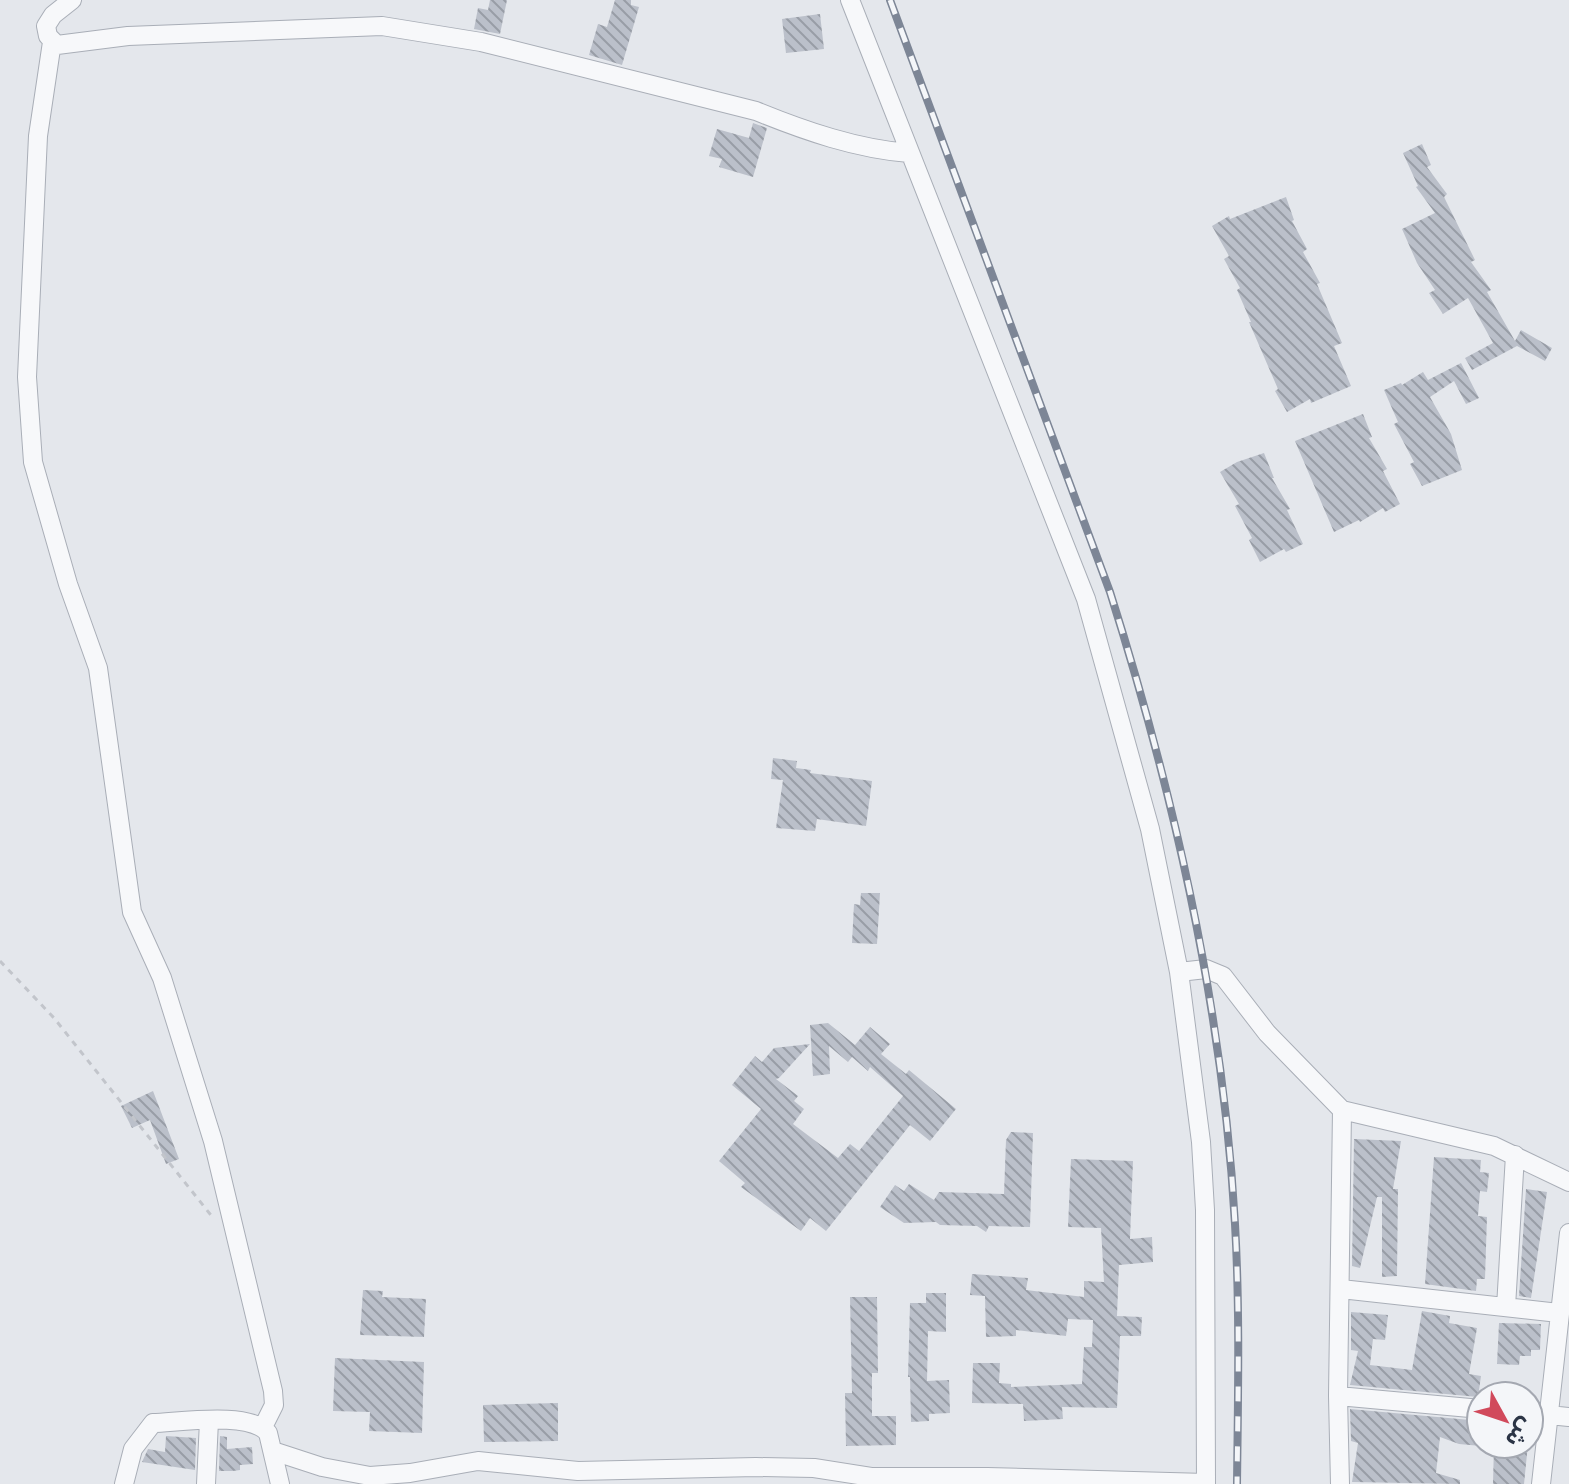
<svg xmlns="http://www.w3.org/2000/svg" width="1569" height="1484" viewBox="0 0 1569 1484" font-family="'Space Grotesk','Noto Sans Arabic',sans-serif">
<defs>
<pattern id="building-back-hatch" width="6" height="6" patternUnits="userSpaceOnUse" patternTransform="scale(2)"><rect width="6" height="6" fill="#bbc0ca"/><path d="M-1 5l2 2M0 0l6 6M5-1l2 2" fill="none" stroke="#989da6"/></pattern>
</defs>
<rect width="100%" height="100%" fill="#e4e7ec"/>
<path fill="url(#building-back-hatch)" d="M490 0H507L500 34 474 29 478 8 488 10Z
M615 0H631V5L639 7 622 65 589 55 598 24 607 27Z
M820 14 824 49 786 53 782 19Z
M753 123 767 128 753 177 719 167 722 159 709 156 717 129 749 138Z
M1422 144 1431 165 1427 167 1447 194 1444 197 1475 260 1471 262 1491 290 1487 292 1515 341 1521 330 1552 348 1545 361 1517 346 1472 370 1465 358 1493 343 1468 298 1443 314 1429 293 1435 290 1417 263 1402 229 1435 213 1416 187 1418 186 1403 153Z
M1286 197 1294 220 1292 221 1307 249 1303 252 1320 283 1317 284 1342 343 1334 346 1351 386 1311 403 1310 399 1287 412 1275 391 1278 389 1249 322H1251L1237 290 1240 288 1224 259 1229 256 1212 226 1229 216 1230 219Z
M1461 363 1479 398 1466 404 1454 381 1430 397 1451 434 1462 470 1422 486 1410 464 1414 462 1394 424 1398 422 1384 390 1401 383 1402 385 1423 372 1428 380Z
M1363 414 1372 437 1369 438 1387 469 1383 471 1400 504 1385 512 1383 508 1360 522 1359 520 1334 532 1295 441Z
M1264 453 1274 478H1272L1290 509 1287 510 1303 544 1286 552 1284 549 1260 562 1249 540 1252 538 1235 506 1239 504 1220 472 1237 462Z
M773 758 797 761 796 768 811 770 810 773 872 781 866 826 817 819 815 831 776 828 783 780 771 779Z
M861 893H880L877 944 852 943 854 904 860 905Z
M828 1023 855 1045 870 1027 890 1044 881 1054 906 1074 909 1070 956 1109 930 1141 910 1125 826 1231 810 1218 801 1231 741 1187 745 1183 719 1161 761 1109 732 1085 755 1056 762 1062 774 1048 810 1044 779 1078 776 1079 798 1096 794 1101 804 1109 793 1124 838 1158 850 1144 859 1151 903 1096 870 1067 868 1071 852 1057 848 1062 829 1046 830 1074 813 1076 810 1025Z
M153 1091 179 1159 166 1164 150 1120 132 1128 121 1106Z
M1011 1132 1033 1133 1030 1227 989 1226 986 1232 977 1226 940 1225 936 1222 904 1223 880 1207 895 1185 904 1191 909 1184 934 1200 939 1192 1004 1194 1006 1140Z
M1354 1139 1401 1141 1393 1189H1398L1397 1276 1382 1277V1197H1377L1360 1268 1352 1266Z
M1434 1157 1481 1160 1480 1172 1489 1173 1487 1192 1480 1191 1478 1216 1487 1217 1485 1279H1477L1476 1291 1425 1284Z
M1071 1159 1133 1161 1130 1239 1152 1237 1153 1262 1119 1265 1117 1316 1142 1317 1141 1336H1120L1117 1408 1062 1407 1063 1419 1024 1421 1023 1404 972 1403 973 1363H1000L999 1383 1011 1384V1387L1082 1384 1084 1347H1092L1093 1320 1068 1319 1066 1336 1016 1330V1336L986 1337 985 1296 970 1295 972 1274 1028 1278 1026 1290 1084 1297V1281L1104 1282 1101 1228 1068 1227Z
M1526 1189 1547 1192 1531 1298 1519 1296Z
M363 1290 383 1291 382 1297 426 1299 424 1337 360 1335Z
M926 1293H946V1332L928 1331 927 1381 949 1380 950 1413 929 1414V1421L911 1422 910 1377H908L910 1303H926Z
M850 1297H877L878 1373H872V1416H896V1445L846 1446 845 1393H852Z
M1422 1311 1450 1316 1449 1323 1477 1328 1469 1374 1481 1376 1478 1397 1350 1385 1358 1351 1351 1350V1312L1388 1315 1385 1340 1373 1339 1370 1365 1412 1370Z
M1499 1323 1541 1324 1540 1350H1531V1356H1520L1519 1365 1497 1364Z
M335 1358 424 1362 422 1433 369 1431 370 1412 333 1411Z
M558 1403V1441L484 1442 483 1405Z
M1350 1409 1481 1421V1446L1459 1444 1440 1437 1436 1473 1460 1480V1484L1352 1482 1358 1443 1351 1441Z
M166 1436 196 1438 195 1470 142 1462 148 1449 165 1452Z
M220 1436 227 1437V1449L252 1447 253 1464 240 1465V1470L233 1471H219Z
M1494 1444H1528L1524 1484H1493Z"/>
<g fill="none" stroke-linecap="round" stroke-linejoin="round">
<g stroke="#a9aeb7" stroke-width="20">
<path id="street" d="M72 0 53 15 46 26 48 36 57 45 128 36 382 26 481 42 756 111C805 131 857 149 909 153
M850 0 1086 599 1150 829 1179 972 1201 1142 1205 1210 1206 1484
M52 42 38 136 27 377 33 462 68 584 98 668 132 912 162 978 213 1141 273 1391 274 1405 263 1427
M1179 972 1206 969 1223 976 1267 1033 1342 1110 1494 1146 1569 1182
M1341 1289 1559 1313
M1506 1307 1515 1155
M1338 1396 1481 1409
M1529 1413 1569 1417
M273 1451 322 1467 370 1476 410 1473 478 1461 578 1471 756 1467 814 1468 871 1477H987L1206 1483
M124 1484 133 1449 153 1423C181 1422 250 1411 268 1433L280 1484
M206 1484 209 1421
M1340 1484 1338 1396 1342 1110
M1541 1484 1569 1233"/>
</g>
<path stroke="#c2c5cb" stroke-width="3" stroke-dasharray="6 6" stroke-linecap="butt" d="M0 961 54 1018 214 1219"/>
<use href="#street" stroke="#f7f8fa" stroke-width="18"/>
<g stroke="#7d8696" stroke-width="8">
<path id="rail" d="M890 0 1110 592C1175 797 1223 1009 1235 1224 1240 1311 1238 1397 1237 1484"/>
</g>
<use href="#rail" stroke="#f4f6f9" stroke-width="5" stroke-dasharray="15" stroke-linecap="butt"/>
</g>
<g transform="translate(1505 1420) rotate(130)"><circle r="38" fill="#f4f6f9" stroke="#a4a8b1" stroke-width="2"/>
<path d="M0-6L14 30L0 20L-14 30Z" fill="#d1495b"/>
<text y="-12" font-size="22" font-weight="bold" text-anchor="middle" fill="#2b3445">ش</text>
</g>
</svg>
